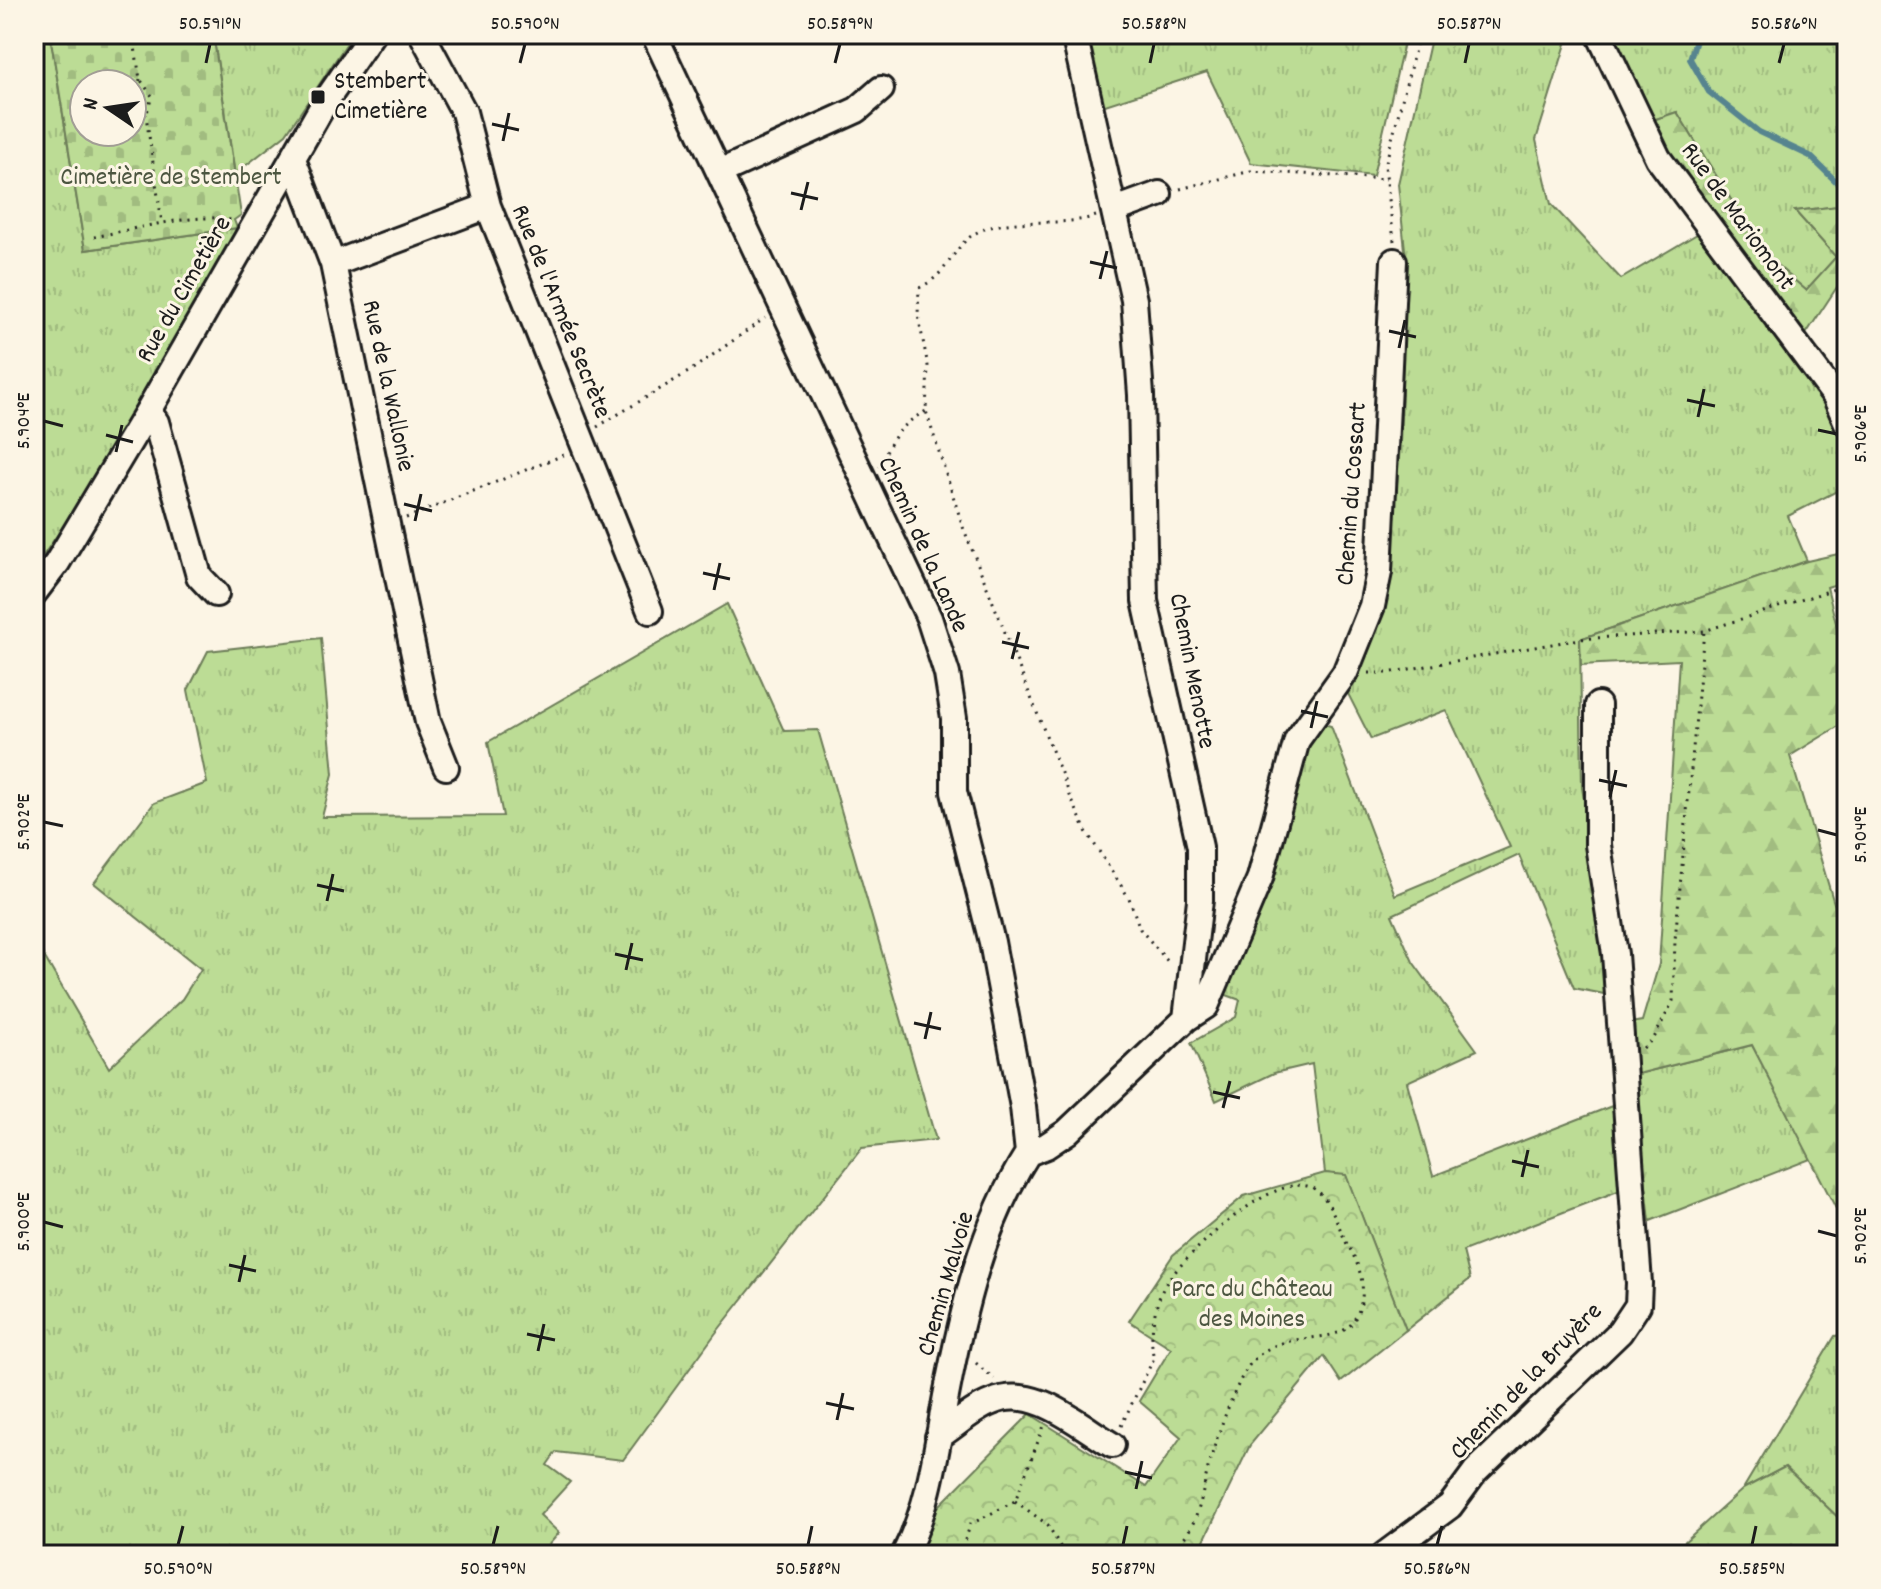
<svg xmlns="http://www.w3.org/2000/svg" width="1881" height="1589" viewBox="0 0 1881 1589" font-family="Dekko,sans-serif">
<defs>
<pattern id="grass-tufts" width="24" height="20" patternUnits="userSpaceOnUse" patternTransform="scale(2)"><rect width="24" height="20" fill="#bcdc95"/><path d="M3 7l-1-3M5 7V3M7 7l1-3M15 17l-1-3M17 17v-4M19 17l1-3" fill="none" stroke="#a1bc80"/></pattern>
<pattern id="forest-firs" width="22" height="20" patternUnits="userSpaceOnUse" patternTransform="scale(2)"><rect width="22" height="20" fill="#bcdc95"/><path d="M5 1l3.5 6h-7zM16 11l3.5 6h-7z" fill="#a1bc80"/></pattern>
<pattern id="cemetery-stones" width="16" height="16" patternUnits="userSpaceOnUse" patternTransform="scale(2)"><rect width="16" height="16" fill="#bcdc95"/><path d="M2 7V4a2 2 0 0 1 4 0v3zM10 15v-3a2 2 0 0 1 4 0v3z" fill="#a1bc80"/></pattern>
<pattern id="park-crowns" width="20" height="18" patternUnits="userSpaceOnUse" patternTransform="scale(2)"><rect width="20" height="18" fill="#bcdc95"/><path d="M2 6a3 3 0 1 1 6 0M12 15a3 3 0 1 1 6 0" fill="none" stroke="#a1bc80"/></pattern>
</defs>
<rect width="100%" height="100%" fill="#fcf5e5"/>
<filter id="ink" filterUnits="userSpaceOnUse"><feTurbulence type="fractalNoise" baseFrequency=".0125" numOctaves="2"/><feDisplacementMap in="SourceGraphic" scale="16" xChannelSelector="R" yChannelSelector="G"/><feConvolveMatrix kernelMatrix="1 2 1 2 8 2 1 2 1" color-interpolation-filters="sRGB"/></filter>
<g filter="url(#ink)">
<path fill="url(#grass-tufts)" stroke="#6c7c58" stroke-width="2" d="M34 34H50L85 250 237 228 113 453 34 569Z
M213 34H353L286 134 235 174Z
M1082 34H1406L1373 176 1251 163 1207 72 1099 107Z
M1432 34H1569L1536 140 1551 204 1621 279 1697 234 1825 396 1847 441V486L1788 516 1807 561 1580 639 1582 788 1612 964 1609 995 1574 988 1519 855 1392 915 1413 962 1477 1050 1407 1082 1433 1176 1612 1106 1623 1189 1463 1251 1470 1279 1406 1330 1346 1176 1325 1173 1312 1064 1274 1073 1216 1101 1191 1043 1236 1017 1240 1000 1218 992 1309 738 1320 723 1331 726 1395 895 1510 847 1446 710 1371 739 1344 686 1391 563 1400 444 1406 259 1398 184Z
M1613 34H1847V205L1795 211 1836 257 1806 291 1765 255 1677 112 1650 121Z
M727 604 784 731 818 730 936 1140 862 1148 715 1334 623 1460 556 1452 547 1465 570 1482 540 1515 559 1533 540 1555H34V939L109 1068 182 999 201 969 94 883 154 803 207 783 188 690 208 651 321 638 333 774 322 817 503 816 488 742Z
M1752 1045 1813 1158 1650 1221 1634 1075Z
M1847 1334V1526L1785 1467 1743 1489 1835 1336Z"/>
<path fill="url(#forest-firs)" stroke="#6c7c58" stroke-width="2" d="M1677 112 1765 255 1806 290 1836 257 1795 211 1847 205V272L1802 340 1743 263 1650 121Z
M1847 552V581L1827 587 1847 668V721L1790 756 1847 947V1230L1752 1045 1634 1075 1630 1023 1642 1021 1659 964 1679 660 1581 665 1580 639 1807 561Z
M1785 1467 1847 1526V1555H1661L1672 1553 1743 1489Z"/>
<path fill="url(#cemetery-stones)" stroke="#6c7c58" stroke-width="2" fill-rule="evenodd" d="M50 34H213L241 215 234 220 237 228 85 250ZM84 84H132V132H84Z"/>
<path fill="url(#park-crowns)" stroke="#6c7c58" stroke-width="2" d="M1325 1173 1346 1175 1406 1330 1341 1382 1324 1356 1250 1445 1197 1555H910L931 1514 1030 1414 1146 1487 1181 1437 1139 1401 1171 1348 1129 1321 1173 1255 1244 1196Z"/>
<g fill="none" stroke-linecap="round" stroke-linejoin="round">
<path stroke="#56848f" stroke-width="6" d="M1698 34 1690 59 1709 92 1759 132 1810 156 1847 192
M1847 242V248"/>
<g stroke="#1c1c1c" stroke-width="30">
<path id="minor" d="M422 34 464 112 488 206 650 611
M654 34 929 618 947 674 954 718V792L992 942 1023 1107 1028 1153
M1074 34 1134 300 1141 395 1145 601 1200 847V900L1186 1019
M1599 34 1658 158 1835 396 1847 423
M293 159 333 264 428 722 446 767
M720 172 857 110 881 89
M1115 210 1159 194
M333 264 488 206
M148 411 156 422 199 576 216 594
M34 593 57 563 148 411 325 102 372 34
M1028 1153 1046 1146 1067 1132 1186 1019 1206 1006 1260 878 1297 740 1345 673 1372 606 1379 572 1394 261
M938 1437C955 1426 973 1409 992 1402 1034 1384 1077 1424 1112 1445
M904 1555C930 1505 936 1450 946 1396 962 1312 982 1225 1028 1153
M1384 1555 1450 1506 1475 1472 1620 1332 1638 1305 1639 1283 1615 954 1598 845V705"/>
</g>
<path stroke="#1c1c1c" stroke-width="3" stroke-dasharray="2 6" stroke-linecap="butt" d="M133 34 140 79 152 96 146 116
M140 79 134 104 146 116 162 223
M1180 189 1251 171 1386 179
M1096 216C1060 228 1017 216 982 230 952 242 953 272 919 288L918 315 928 366 926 411 963 527 1071 798 1086 831 1129 898 1140 929 1170 964
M94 237C125 231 206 210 233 221
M1394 241 1385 166 1419 34
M597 427 690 371 765 318
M880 467C890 440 901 424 926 411
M406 518 566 454
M1369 673H1387L1580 639 1704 631 1847 585
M1643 1048 1654 1038 1673 1001 1675 940 1704 631
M976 1363 994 1379
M1121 1426 1154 1358C1148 1339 1155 1299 1167 1282 1188 1253 1274 1169 1313 1188 1332 1198 1339 1232 1350 1249 1363 1272 1369 1299 1352 1323 1332 1350 1271 1322 1243 1375 1230 1400 1220 1428 1212 1454 1202 1483 1203 1521 1178 1544 1173 1548 1164 1552 1157 1555
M1015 1501 1048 1525 1065 1555
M959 1555 971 1524 1015 1501 1044 1426"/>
<use href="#minor" stroke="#fcf5e5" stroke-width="24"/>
</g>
</g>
<path fill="none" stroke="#1c1c1c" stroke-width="3" d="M206 63 210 44M520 63 525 44M835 63 840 44M1150 63 1154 44M1465 63 1469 44M1779 63 1784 44M492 124 519 130M503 141 509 113M791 193 818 199M801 210 808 182M1090 262 1117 268M1100 279 1107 251M1389 331 1416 337M1399 348 1405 320M1687 400 1715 406M1698 417 1704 389M44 421 63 426M1818 430 1837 434M106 435 133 442M116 452 122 425M404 504 432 511M415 521 421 494M703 573 730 579M714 590 720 563M1002 642 1029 648M1012 659 1019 632M1301 711 1328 717M1311 728 1317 701M1599 780 1627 786M1610 797 1616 770M44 822 63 826M1818 830 1837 835M317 885 344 891M327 901 333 874M615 954 643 960M626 970 632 943M914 1023 941 1029M925 1039 931 1012M1213 1092 1240 1098M1223 1108 1230 1081M1512 1161 1539 1167M1522 1177 1528 1150M44 1222 63 1227M1818 1231 1837 1236M229 1265 256 1271M239 1282 245 1255M527 1334 555 1340M538 1351 544 1324M826 1403 854 1409M837 1420 843 1393M1125 1472 1152 1478M1136 1489 1142 1461M178 1545 183 1526M493 1545 498 1526M808 1545 812 1526M1123 1545 1127 1526M1437 1545 1442 1526M1752 1545 1756 1526"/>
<rect fill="#1c1c1c" stroke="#fcf5e5" stroke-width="3" x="310" y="89" width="16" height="16" rx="4"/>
<g text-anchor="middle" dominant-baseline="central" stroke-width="6" stroke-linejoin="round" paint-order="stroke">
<g font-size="26" fill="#1c1c1c" stroke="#fcf5e5" text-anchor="start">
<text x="334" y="82">Stembert<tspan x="334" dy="30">Cimetière</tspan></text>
</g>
<g font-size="26" fill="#4c5640" stroke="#fcf5e5">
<text x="171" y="178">Cimetière de Stembert</text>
<text x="1252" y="1290">Parc du Château<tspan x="1252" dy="30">des Moines</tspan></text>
</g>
<g font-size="26" fill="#1c1c1c" stroke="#fcf5e5">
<text transform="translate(1737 217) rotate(54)">Rue de Mariomont</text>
<text transform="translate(185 290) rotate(-60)">Rue du Cimetière</text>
<text transform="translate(560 312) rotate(68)">Rue de l'Armée Secrète</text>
<text transform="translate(387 386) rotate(78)">Rue de la Wallonie</text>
<text transform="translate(1353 494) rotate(-86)">Chemin du Cossart</text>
<text transform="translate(922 545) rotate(66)">Chemin de la Lande</text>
<text transform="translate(1191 671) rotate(79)">Chemin Menotte</text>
<text transform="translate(947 1284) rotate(-74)">Chemin Malvoie</text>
<text transform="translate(1527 1382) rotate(-46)">Chemin de la Bruyère</text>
</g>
</g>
<rect width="1881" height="1589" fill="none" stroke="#fcf5e5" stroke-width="88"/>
<g transform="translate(108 108) rotate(283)"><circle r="38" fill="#fcf5e5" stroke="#a29e95" stroke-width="2"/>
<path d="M0-6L14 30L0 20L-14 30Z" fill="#1c1c1c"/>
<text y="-12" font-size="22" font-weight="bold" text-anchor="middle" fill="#1c1c1c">N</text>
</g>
<rect x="44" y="44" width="1793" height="1501" fill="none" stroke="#1c1c1c" stroke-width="3"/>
<g font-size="20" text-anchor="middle" fill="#1c1c1c">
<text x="210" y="29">50.591°N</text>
<text x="525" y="29">50.590°N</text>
<text x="840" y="29">50.589°N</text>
<text x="1154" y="29">50.588°N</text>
<text x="1469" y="29">50.587°N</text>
<text x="1784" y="29">50.586°N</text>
<text transform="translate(22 421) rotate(-90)" y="7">5.904°E</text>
<text transform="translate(1859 434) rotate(-90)" y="7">5.906°E</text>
<text transform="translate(22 822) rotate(-90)" y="7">5.902°E</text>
<text transform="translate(1859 835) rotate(-90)" y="7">5.904°E</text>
<text transform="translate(22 1222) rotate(-90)" y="7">5.900°E</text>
<text transform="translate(1859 1236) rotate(-90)" y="7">5.902°E</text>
<text x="178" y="1574">50.590°N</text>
<text x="493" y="1574">50.589°N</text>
<text x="808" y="1574">50.588°N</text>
<text x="1123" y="1574">50.587°N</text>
<text x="1437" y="1574">50.586°N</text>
<text x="1752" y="1574">50.585°N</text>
</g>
</svg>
